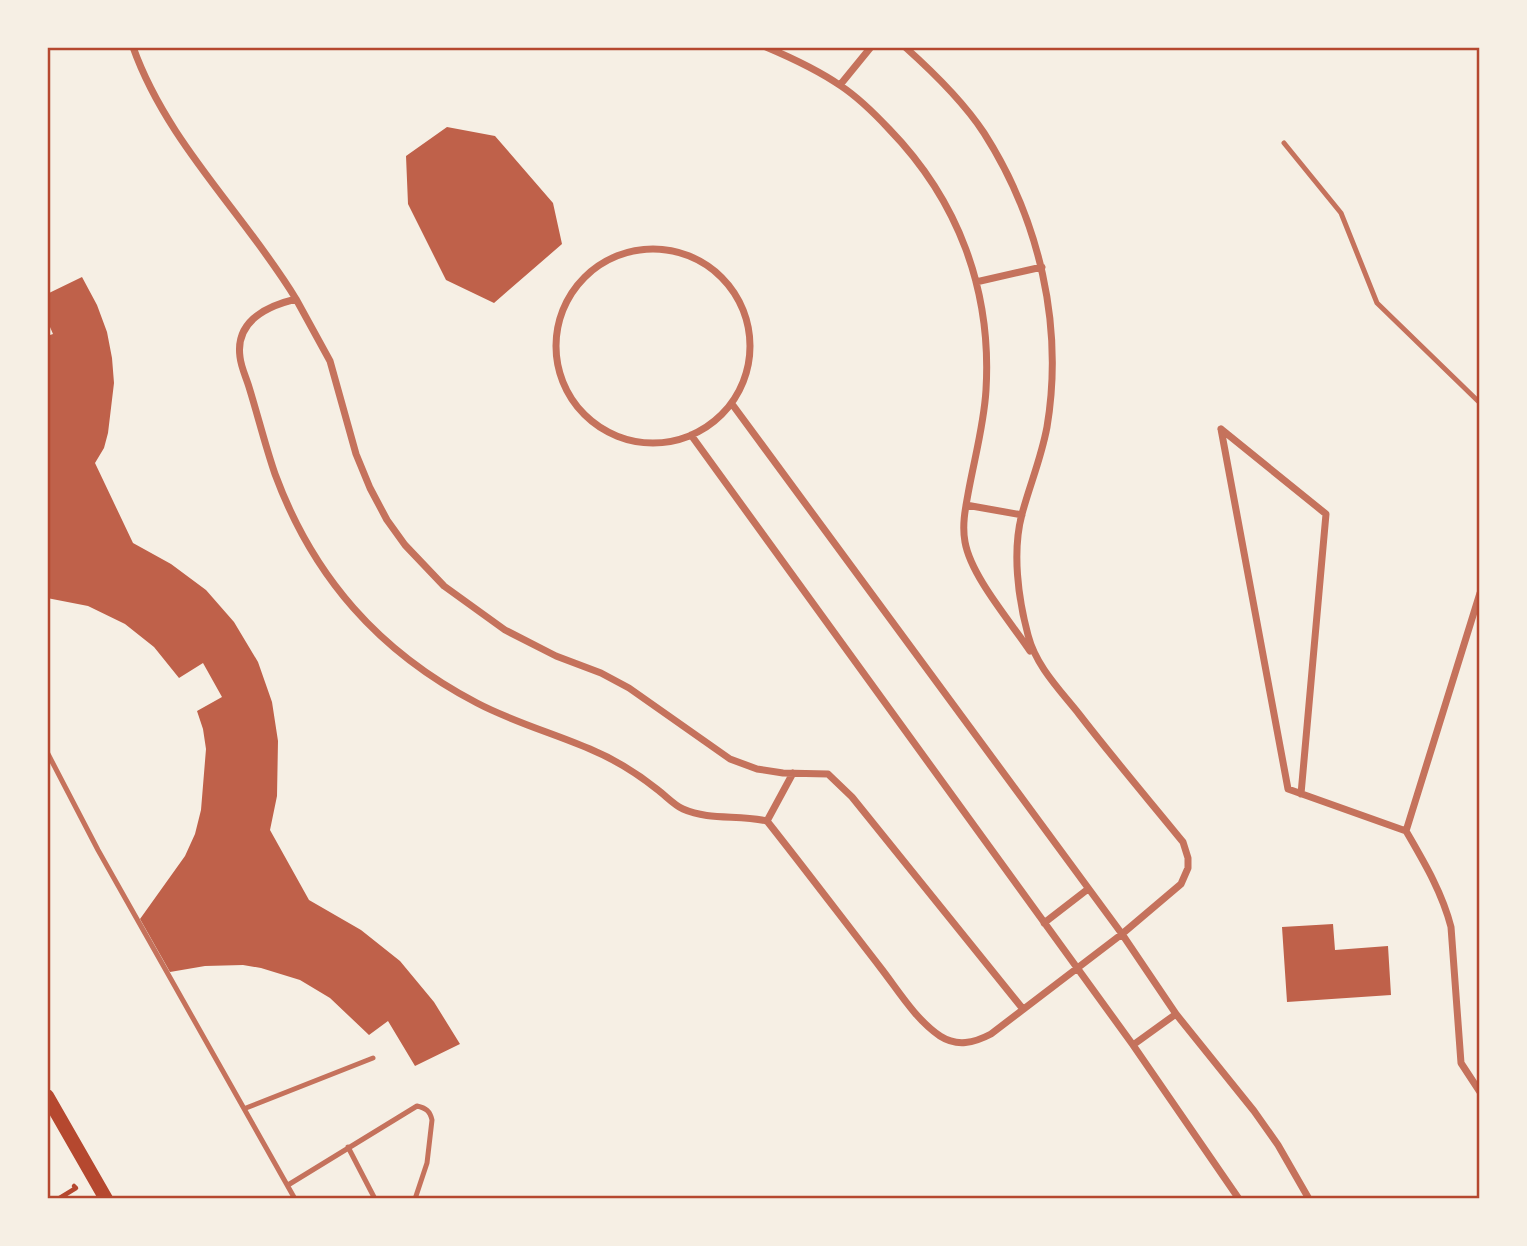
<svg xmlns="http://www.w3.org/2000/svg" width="1527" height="1246" viewBox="0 0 1527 1246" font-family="'Nunito Sans',sans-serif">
<rect width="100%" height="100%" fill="#f6efe4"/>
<path fill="#bf614a" d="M447 127 495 136 553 203 562 244 494 303 446 280 408 204 406 156Z
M82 277 97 305 107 332 112 358 114 383 108 433 104 448 95 463 133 543 171 564 206 590 234 622 258 662 272 702 278 741 277 796 270 830 309 900 361 930 400 961 434 1002 460 1044 415 1066 388 1021 369 1035 330 998 300 980 261 968 243 965 205 966 170 972 140 919 185 856 195 834 201 810 206 749 203 729 197 711 222 697 203 663 179 678 154 647 125 624 88 606 47 598V336L53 334 47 320V294Z
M1333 924 1335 950 1388 946 1391 995 1287 1002 1282 927Z"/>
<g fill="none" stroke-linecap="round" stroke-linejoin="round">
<path stroke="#b5482f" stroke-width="4.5" d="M49 1199H51
M58 1199 76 1188 74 1186"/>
<path stroke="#c5725c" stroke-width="5" d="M1284 143 1341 213 1377 303 1480 403
M47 752 98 850 295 1199
M246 1108 373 1058
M348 1147 375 1199
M288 1185 417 1106C426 1108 430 1111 432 1120L427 1163 415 1199"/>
<path stroke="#c5725c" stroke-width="7" d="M133 47C167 143 244 213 296 299 267 306 235 321 240 357 241 367 246 377 249 387 258 416 265 445 275 474 313 577 379 652 477 703 513 722 553 733 590 749 614 759 638 774 658 790 666 796 674 805 683 809 710 821 739 814 767 821 805 869 842 918 880 967 898 990 915 1019 940 1036 957 1047 974 1043 991 1034L1122 934 1181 884 1188 868V858L1183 842C1148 799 1113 758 1079 714 1059 689 1036 666 1028 635 1018 598 1012 551 1022 514 1030 484 1041 459 1047 427 1064 325 1039 219 984 133 963 101 933 72 905 47
M766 47C792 58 818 70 841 86 859 98 874 113 889 129 958 200 992 290 986 390 984 425 974 460 968 494 965 510 962 526 965 542 971 576 1010 621 1030 651
M840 85 871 47
M556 346a97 97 0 1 1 194 0a97 97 0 1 1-194 0Z
M976 282 1042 267
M296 299 330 361 356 454 370 488 387 520 405 545 444 586 505 630 556 656 601 673 629 688 730 759 757 769 783 773 828 774 852 797 1023 1009
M732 404 1122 934 1176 1014 1254 1111 1278 1145 1309 1199
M1221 429 1288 789 1406 831C1424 862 1442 892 1451 927L1461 1063 1480 1092
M1221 429 1326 514 1301 794
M691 435 1133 1045 1239 1199
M966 505 1022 515
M767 821 793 773
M1406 831 1480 593
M1044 923 1088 889
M1133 1045 1176 1014"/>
<path stroke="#b5482f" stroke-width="14" d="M47 1096 106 1199"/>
</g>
<rect width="1527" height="1246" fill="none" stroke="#f6efe4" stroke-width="98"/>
<rect x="49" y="49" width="1429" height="1148" fill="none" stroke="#b5482f" stroke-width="2.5"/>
</svg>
